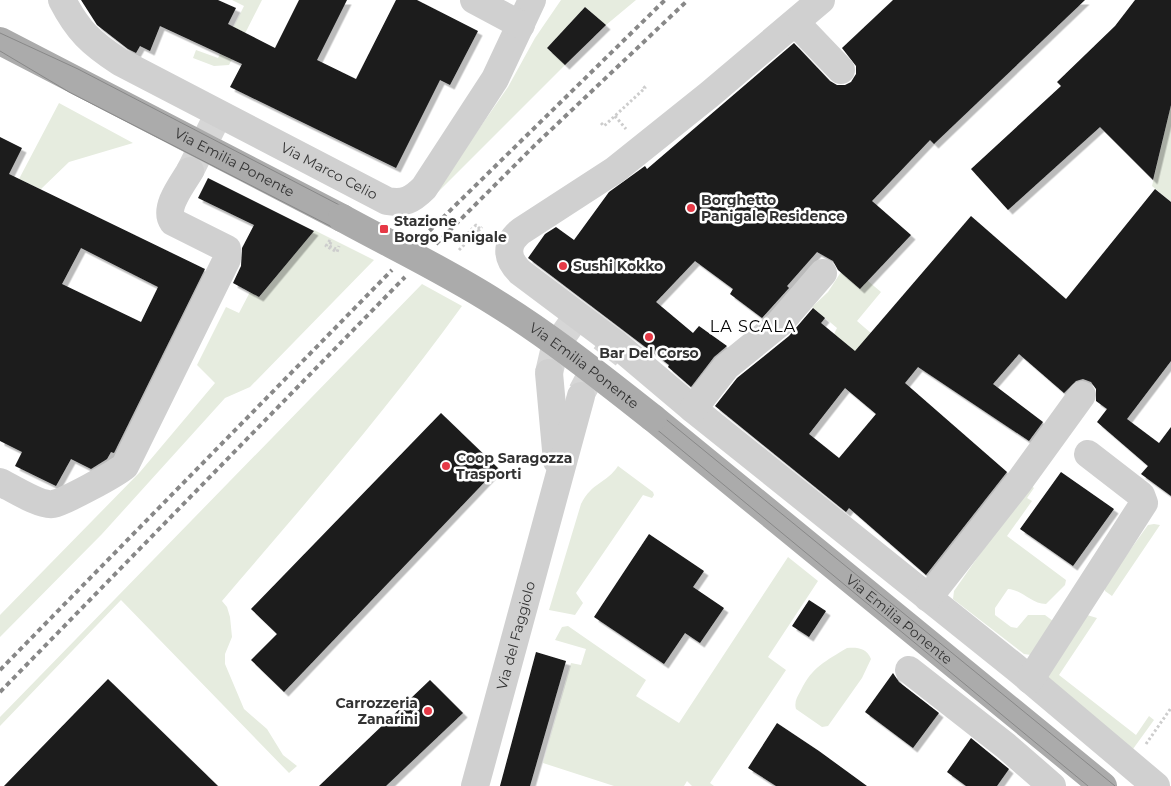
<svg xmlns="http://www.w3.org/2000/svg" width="1171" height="786" viewBox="0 0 1171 786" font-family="Montserrat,sans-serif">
<defs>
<filter id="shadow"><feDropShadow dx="4.5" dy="4.5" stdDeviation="0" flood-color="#0004"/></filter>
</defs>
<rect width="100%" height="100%" fill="#fff"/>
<path fill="#e6ecdf" d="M232 0H262L229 65 214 66 193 58 196 50 218 58 244 6Z
M561 0H636L606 25 585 7 547 48 565 65 429 201 508 87 535 38Z
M59 103 133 143 69 162 41 189 19 179Z
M1171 105V202L1152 186Z
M314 230 374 260 250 387 225 398 102 534 0 637V615L140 472 215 383 197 365 226 307 239 313 250 292 259 297Z
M841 272 868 281 881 292 857 321 887 347 871 365 834 334 837 328 812 307 828 292Z
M422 284 462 306C388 409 304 505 222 601L227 607 230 617 232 637 225 654V664L244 709 267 729 283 755 297 766 289 773 121 600 0 726V717Z
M618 466 653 492 654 495 652 498 643 495 576 593 583 603 575 615 549 610 581 504C592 482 607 483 618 466Z
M1029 484 1034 488 1027 498 1032 501 1007 536 1066 580 1065 585 1046 604C1031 604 1023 590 1008 589L995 608V615L1011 627 1017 628 1028 615H1045L1053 621 1031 655 1024 654 953 599 954 591Z
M1154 524 1160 525 1112 596 1105 591V585L1148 525Z
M788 557 818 581 768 657 786 670 710 783 714 786H692L687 781 684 786H614L543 763 571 663 581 665 586 649 555 640 562 627 568 626 646 680 636 696 679 723Z
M1087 615 1097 618 1059 675 1136 735 1149 716 1154 720 1133 749 1045 677Z
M847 648C857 647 867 648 871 659L862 678 828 726 822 727 796 709C794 702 797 697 801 690 812 667 826 661 847 648Z"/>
<path fill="#1a1a1a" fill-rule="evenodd" filter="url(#shadow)" d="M81 0H218L236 8 228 24 275 48 299 0H347L317 60 356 79 396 0H417L478 31 450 85 440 80 396 168 230 87 242 64 160 26 150 51 140 46 136 53 128 49 97 25Z
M893 0H1085L934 144 930 140 872 201 911 235 860 289 838 270 833 261 817 252 787 286 789 288 762 318 730 294 733 289 695 261 656 302 693 333 699 326 727 346 714 357 691 387 668 367 669 365 528 258 545 234 556 227 574 240 609 192 645 166 647 169 794 43 830 81 837 85H845L851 82 856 74V66L842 48Z
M1135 0H1171V105L1153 180 1100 127 1008 210 971 169 1061 86 1057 82 1115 26Z
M585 7 606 25 565 65 547 48Z
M0 137 22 148 9 174 205 269 114 453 111 452 107 459 91 469 71 459 56 486 15 466 22 452 0 441ZM81 248 158 287 141 322 62 284Z
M208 178 314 231 259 297 233 283 241 266 242 248 254 225 198 198Z
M1155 189 1171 202V361L1127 419 1159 443 1171 427V496L1141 474 1148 466 1097 422 1107 409 1096 401V389L1091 382 1083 379 1076 381 1064 393 1019 354 993 384 1043 422 1029 441 918 367 905 383 1007 472 926 575 849 508 846 512 715 406 737 378 789 336 813 308 825 318 821 323 855 351 971 216 1066 299ZM845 388 876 414 839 458 809 434Z
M441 413 498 468 284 692 251 660 277 634 251 609Z
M1061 472 1114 509 1073 566 1020 529Z
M649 534 704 571 693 587 724 608 700 643 685 633 664 664 594 617Z
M809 600 826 611 809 637 792 626Z
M536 652 566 661 530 786H500Z
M893 673 899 682 939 713 913 748 865 712Z
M108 679 218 786H4Z
M430 680 463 713 386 786H319Z
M777 723 819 751 867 786H776L748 768Z
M971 738 1009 769 997 786H966L947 772Z"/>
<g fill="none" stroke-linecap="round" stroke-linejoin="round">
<path stroke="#d6d6d6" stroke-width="28" stroke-dasharray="28 14" stroke-linecap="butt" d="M190 171 214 123
M549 373 555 347 572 323
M582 392 592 373 610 350"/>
<path stroke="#cdcdcd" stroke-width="3" stroke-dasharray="2.5 2.5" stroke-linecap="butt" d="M615 116 626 129
M601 123 604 126 645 88 642 85
M330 240 326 246 337 252 339 246
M331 242 329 246 336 249
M459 250 480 229 476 225 463 238 467 242 482 227
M1146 744 1171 708"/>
<g stroke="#d0d0d0" stroke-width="28">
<path id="s1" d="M62 0C78 31 91 43 120 62L387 201C404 204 412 200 424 188L495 79 532 0"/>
<path d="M474 0 521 25"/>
<path d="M821 0 710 94 615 170 521 231C505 244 506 258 520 272L616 344 693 409 1015 667 1156 786"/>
<path d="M796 23 841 70"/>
<path d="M549 373 557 461"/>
<path d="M693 409 726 367 779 324 823 273"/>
<path d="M0 482C12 488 40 506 53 504 64 502 116 474 125 466L227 259V249L173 222C163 208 183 183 190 171"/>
<path d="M928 598 1019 482 1082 395"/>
<path d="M909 670 1006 746 1052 786"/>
<path d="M1030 680 1144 503 1141 495 1088 454"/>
<path id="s2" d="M475 786 581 396"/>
</g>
<g stroke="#ababab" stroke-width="28">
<path id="s3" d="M0 41 342 218"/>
<path id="s4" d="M653 418 1103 786"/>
</g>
<path stroke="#888" stroke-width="1" d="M0 33 78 69 349 210 458 269 538 320 657 412 1115 786
M0 51 69 92 451 288 534 336 649 423 1088 786"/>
<path stroke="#888" stroke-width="4" stroke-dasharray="5 4" stroke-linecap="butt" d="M423 237 665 0
M436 244 535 145 688 0
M0 670 392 270
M0 692 405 277"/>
<path stroke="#ababab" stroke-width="28" id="s5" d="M342 218C393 246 446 271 496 303 551 337 602 378 653 418"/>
</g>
<g fill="#e63946" stroke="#fff" stroke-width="2">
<circle cx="691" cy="208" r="5"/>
<rect x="379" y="224" width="10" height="10" rx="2.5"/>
<circle cx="563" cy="266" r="5"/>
<circle cx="649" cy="337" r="5"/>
<circle cx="446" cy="466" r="5"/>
<circle cx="428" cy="711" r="5"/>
</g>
<g text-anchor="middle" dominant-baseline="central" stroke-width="5" stroke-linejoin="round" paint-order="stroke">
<g font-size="14" fill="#333" stroke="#fff">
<text stroke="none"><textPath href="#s3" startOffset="264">Via Emilia Ponente</textPath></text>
<text stroke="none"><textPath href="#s1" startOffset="322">Via Marco Celio</textPath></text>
<text stroke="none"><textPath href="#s5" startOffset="284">Via Emilia Ponente</textPath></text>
<text stroke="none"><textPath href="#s4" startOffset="318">Via Emilia Ponente</textPath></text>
<text stroke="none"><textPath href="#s2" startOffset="156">Via del Faggiolo</textPath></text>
</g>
<g font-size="14" font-weight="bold" fill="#333" stroke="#fff" text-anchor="start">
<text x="701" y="200">Borghetto<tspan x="701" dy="16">Panigale Residence</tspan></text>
<text x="394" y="221">Stazione<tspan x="394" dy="16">Borgo Panigale</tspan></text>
<text x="573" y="266">Sushi Kokko</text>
<text x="649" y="353" text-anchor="middle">Bar Del Corso</text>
<text x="456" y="458">Coop Saragozza<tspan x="456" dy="16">Trasporti</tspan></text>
<text x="418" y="703" text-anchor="end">Carrozzeria<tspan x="418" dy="16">Zanarini</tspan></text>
</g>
<g font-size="16" letter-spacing="1" fill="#000" stroke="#fff">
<text x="753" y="326">LA SCALA</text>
</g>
</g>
</svg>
